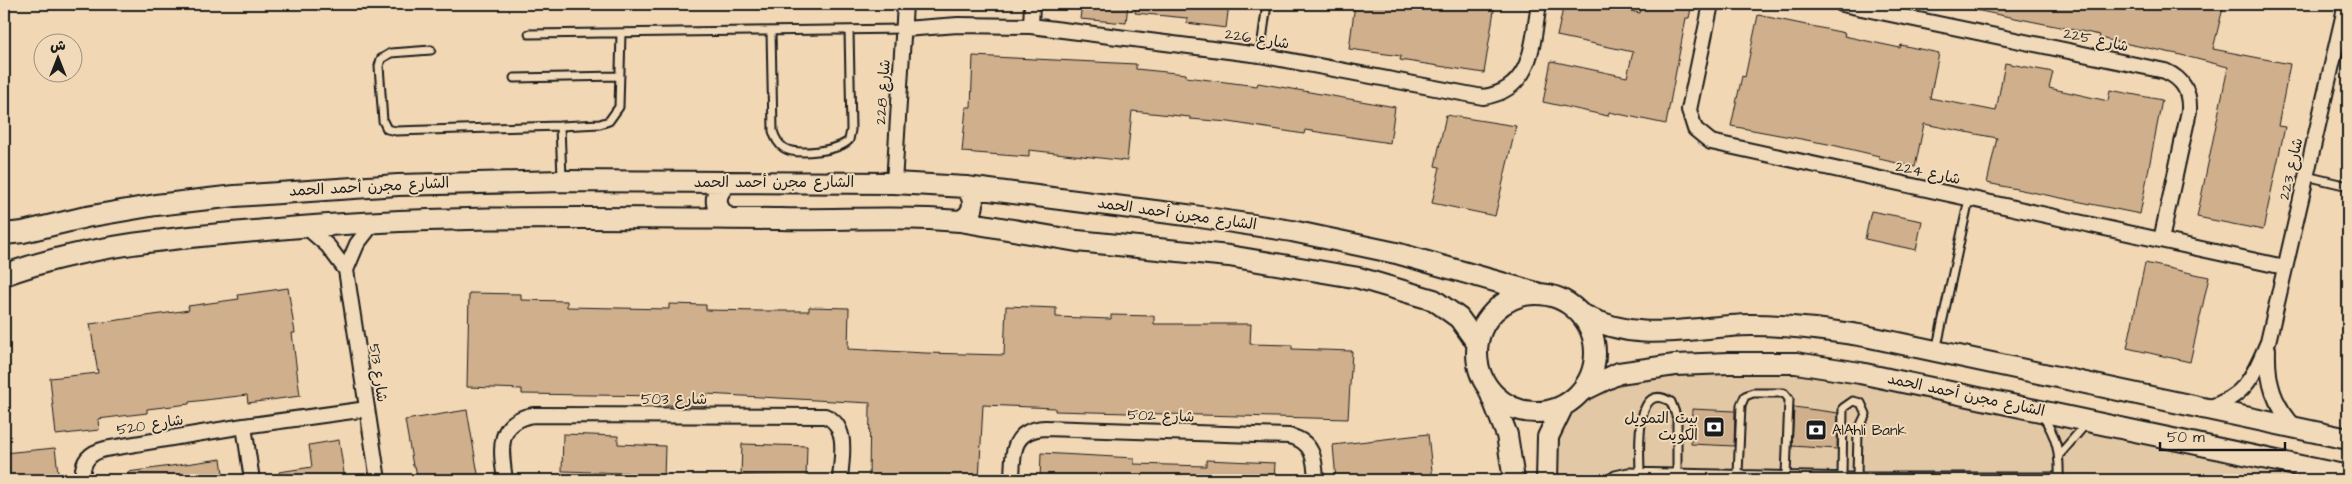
<svg xmlns="http://www.w3.org/2000/svg" width="2352" height="484" viewBox="0 0 2352 484" font-family="'Architects Daughter','Playpen Sans Arabic',sans-serif">
<rect width="100%" height="100%" fill="#f1d7b4"/>
<filter id="ink" filterUnits="userSpaceOnUse"><feTurbulence type="fractalNoise" baseFrequency=".02" numOctaves="2"/><feDisplacementMap in="SourceGraphic" scale="10" xChannelSelector="R" yChannelSelector="G"/><feConvolveMatrix kernelMatrix="1 2 1 2 8 2 1 2 1" color-interpolation-filters="sRGB"/></filter>
<g filter="url(#ink)">
<path fill="#e3c8a5" d="M1796 363 2348 480H1547L1563 406 1584 390 1619 373Z"/>
<path fill="#cfaf8c" stroke="#1c1c1c" d="M1082 4H1128L1126 23 1080 19Z
M1136 4H1229L1226 28 1187 23V18L1135 13Z
M1355 4H1495L1484 73 1400 60 1401 56 1349 49Z
M1564 4H1597L1640 13 1642 4H1692L1689 18H1686L1666 124 1609 112 1608 116 1543 102 1551 61 1627 77 1633 52 1557 36Z
M1976 4H2224L2213 49 2290 64 2278 126 2285 127 2263 230 2197 217 2228 67 2177 54 2099 38 2100 35 1975 10Z
M1758 15 1845 33 1844 36 1900 48 1901 45 1939 53 1930 98 1996 111 2005 63 2053 72 2049 88 2108 101 2110 90 2162 100 2140 214 1987 183 1997 138 1924 124 1915 167 1879 159V156L1828 144 1731 126 1742 76 1745 77Z
M973 56 1136 64V69L1186 74V77L1257 86 1258 83 1395 107 1390 143 1305 130 1304 134 1229 122 1190 119V117L1132 111 1127 161 1029 150V157L962 152 966 107H971Z
M1446 115 1516 126 1495 216 1432 203 1440 167 1435 166Z
M1871 211 1922 221 1916 250 1865 239Z
M2145 263 2209 277 2190 362 2127 348Z
M288 288 295 333H292L300 396 248 403 247 395 189 402V404L147 409V413L98 419 99 430 56 435 50 378 98 373 90 324 189 310 188 306 239 299 238 295Z
M469 293 521 294V300L567 301V307L669 309V304L706 305V310L760 311H809V307L849 308 848 349 925 353 1004 355 1006 306 1056 308V317L1111 319V315L1154 316V324H1251L1250 344 1292 345V349L1352 351 1348 419 1055 411V408L983 405 979 480H869L870 403 706 394V406L663 405V396L522 394V389L467 387Z
M1794 407 1838 413 1837 449 1792 446Z
M1692 409 1735 411 1734 446 1691 444Z
M467 410 479 480H418L415 466H413L405 420Z
M563 434 618 436V444L665 446 664 480H628V473L562 471Z
M1428 434 1433 480H1336L1333 445Z
M339 440 345 480H280L279 472 312 467 309 445Z
M742 444 807 446 806 478 741 476Z
M55 448 59 480H4V453Z
M1041 453 1134 458V464L1206 466V460L1275 463 1274 480H1040Z
M221 459 224 480H128V472Z"/>
<g fill="none" stroke-linecap="round" stroke-linejoin="round">
<g stroke="#1c1c1c" stroke-width="11">
<path id="lane" d="M771 31 773 131C775 138 778 144 784 148 796 156 839 151 849 140L851 130 849 30
M529 34 904 29
M431 50 391 53 381 59 379 66 383 121 387 129 396 131 560 126 600 124 609 121 619 107 621 33
M1260 55 1267 4
M514 78 620 76
M560 126 562 178
M2306 176 2348 186
M1936 351 1969 199
M2042 415C2057 437 2060 453 2059 480
M2060 454 2086 424
M1640 472C1640 455 1633 378 1671 402L1677 418V473
M1842 476 1843 408 1853 401 1861 403 1866 414 1858 431 1857 477
M1608 480 1615 475 1628 472 1857 477H2059
M1742 480 1738 474 1741 405 1745 396 1753 393H1784L1789 399 1786 475"/>
</g>
<g stroke="#1c1c1c" stroke-width="18">
<path id="street" d="M1711 4 1689 110 1695 129 1711 142 2284 267
M1842 4 2165 71C2183 79 2190 91 2189 111L2161 240
M1031 26 1032 4
M904 29 958 25 1031 26 1260 55 1483 97C1533 90 1532 44 1539 4
M894 183 905 4
M305 226 328 246 346 270 378 480
M346 270 357 244 374 222
M2268 350C2267 382 2273 404 2296 428
M2207 408C2246 397 2253 376 2268 342L2346 4
M244 426 252 480
M83 480C81 463 88 453 105 449L244 426 367 409
M505 480C501 451 495 422 533 415L825 416C850 426 841 459 840 480
M1012 480C1013 454 1011 430 1045 428L1289 436C1313 441 1315 459 1316 480"/>
</g>
<g stroke="#1c1c1c" stroke-width="24">
<path id="secondary" d="M728 182C713 193 713 208 728 218
M960 221C976 214 976 199 966 187
M4 234 23 232 86 217 156 205 235 196 398 185 562 181 894 183 966 187 1194 216 1292 231 1396 253 1537 293
M4 275C88 244 177 238 266 230 437 214 608 218 780 219 830 220 880 217 929 219L960 221 1077 241 1229 256 1359 278 1434 300 1459 318 1477 343
M1477 353a59 59 0 1 1 118 0a59 59 0 1 1-118 0Z
M1583 315C1641 345 1690 326 1751 325 1790 325 1827 330 1865 336L2348 439
M1584 390 1619 373 1675 365 1729 363H1796L1860 373 2348 476
M1490 392 1507 435 1514 480
M1547 480 1548 437 1563 406"/>
</g>
<use href="#lane" stroke="#f1dab9" stroke-width="7"/>
<use href="#street" stroke="#f1dab9" stroke-width="14"/>
<use href="#secondary" stroke="#f1dab9" stroke-width="20"/>
</g>
</g>
<defs>
<g id="bank-square" transform="scale(1.125)"><rect x="-9" y="-9" width="18" height="18" rx="4" fill="#1c1c1c" stroke="#f1dab9"/><path d="M-6-4H6V4H-6ZM0-2.3a2.3 2.3 0 1 0 0 4.6a2.3 2.3 0 1 0 0-4.6Z" fill="#fff"/></g>
</defs>
<g fill-rule="evenodd">
<use href="#bank-square" x="1714" y="427"/>
<use href="#bank-square" x="1816" y="430"/>
</g>
<g text-anchor="middle" dominant-baseline="central" stroke-width="4" stroke-linejoin="round" paint-order="stroke">
<g font-size="15" fill="#1c1c1c" stroke="#f1dab9">
<text transform="translate(1257 39) rotate(9)">شارع 226</text>
<text transform="translate(2096 40) rotate(12)">شارع 225</text>
<text transform="translate(883 92) rotate(-86)">شارع 228</text>
<text transform="translate(2291 169) rotate(-77)">شارع 223</text>
<text transform="translate(1928 173) rotate(12)">شارع 224</text>
<text x="774" y="182">الشارع مجرن أحمد الحمد</text>
<text transform="translate(369 187) rotate(-3)">الشارع مجرن أحمد الحمد</text>
<text transform="translate(1177 214) rotate(8)">الشارع مجرن أحمد الحمد</text>
<text transform="translate(378 373) rotate(82)">شارع 513</text>
<text transform="translate(1966 395) rotate(12)">الشارع مجرن أحمد الحمد</text>
<text x="674" y="399">شارع 503</text>
<text transform="translate(1161 416) rotate(2)">شارع 502</text>
<text transform="translate(150 425) rotate(-9)">شارع 520</text>
</g>
<g font-size="15" fill="#1c1c1c" stroke="#f1dab9" text-anchor="end">
<text x="1698" y="418">بيت التمويل<tspan x="1698" dy="17">الكويت</tspan></text>
<text x="1832" y="430" text-anchor="start">AlAhli Bank</text>
</g>
</g>
<rect width="2352" height="484" fill="none" stroke="#f1dab9" stroke-width="20"/>
<rect x="10" y="10" width="2332" height="464" fill="none" stroke="#1c1c1c" stroke-width="2" filter="url(#ink)"/>
<g transform="translate(58 58)"><circle r="24" fill="#f1dab9" stroke="#9c8e7a"/>
<path d="M0-4L9 19L0 12L-9 19Z" fill="#1c1c1c"/>
<text y="-8" font-size="14" font-weight="bold" text-anchor="middle" fill="#1c1c1c">ش</text>
</g>
<path d="M2160 442v8h125v-8" fill="none" stroke="#1c1c1c" stroke-width="2.5"/>
<text x="2167" y="442" font-size="15" fill="#1c1c1c" stroke="#f1dab9" stroke-width="4" paint-order="stroke">50 m</text>
</svg>
